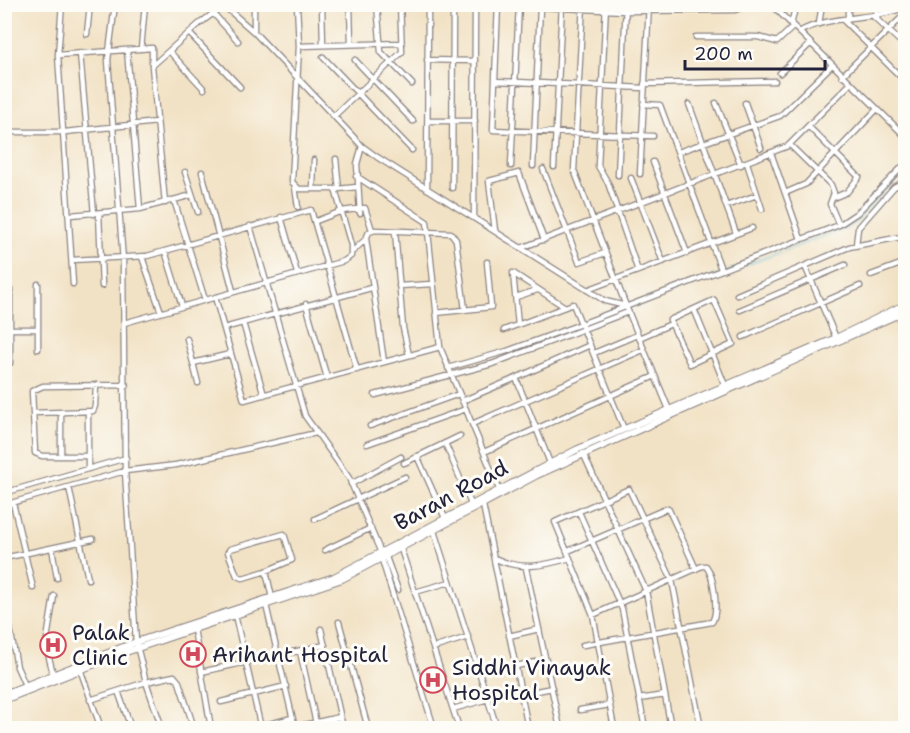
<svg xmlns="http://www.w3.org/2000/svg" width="910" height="733" viewBox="0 0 910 733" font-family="'Shantell Sans',sans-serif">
<rect width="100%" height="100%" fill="#fdfcf7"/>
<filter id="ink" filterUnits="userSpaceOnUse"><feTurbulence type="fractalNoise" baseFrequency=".0167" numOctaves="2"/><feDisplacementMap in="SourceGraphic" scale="12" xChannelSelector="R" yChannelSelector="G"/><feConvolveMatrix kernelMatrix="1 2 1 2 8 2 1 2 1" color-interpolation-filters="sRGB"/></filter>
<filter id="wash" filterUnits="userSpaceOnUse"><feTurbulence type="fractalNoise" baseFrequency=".008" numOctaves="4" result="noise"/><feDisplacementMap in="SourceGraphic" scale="24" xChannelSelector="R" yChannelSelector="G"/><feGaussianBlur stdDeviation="1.35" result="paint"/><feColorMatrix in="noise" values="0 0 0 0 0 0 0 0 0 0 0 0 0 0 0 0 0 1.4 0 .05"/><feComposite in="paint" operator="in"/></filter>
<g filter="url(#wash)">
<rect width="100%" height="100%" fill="#f2e2c5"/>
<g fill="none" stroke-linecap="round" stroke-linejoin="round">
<path stroke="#53bad1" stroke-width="1.5" d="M635 306 848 227 856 222 906 168"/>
</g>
</g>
<g filter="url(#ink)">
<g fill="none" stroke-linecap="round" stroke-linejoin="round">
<g stroke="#8a8280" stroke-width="7">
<path id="minor" d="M62 4 58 55 152 48V66
M115 4 108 60 123 261 125 471 136 642 146 682 162 728
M205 4 238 41
M222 4 254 32 362 146 377 157 605 301 626 306 670 412
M322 4 323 45
M350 4 351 44
M377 4 381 52 412 84
M498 4 493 130 653 136
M583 4 574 170 626 306
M606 4 598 166 608 183 638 271
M771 4 906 137
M848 4V19
M876 4 877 17
M498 5 626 11 735 10 751 4
M874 17 906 47
M843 20 906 82
M819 24 822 4
M791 25 796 4
M254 32V4
M799 32C831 14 871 21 906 7
M189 33 240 87
M87 34 90 4
M696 37H758L777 42 793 27
M299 46 401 43
M141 49 145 4
M127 50 140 209
M169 51 204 89
M80 53 94 214
M58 55 73 284
M323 57 412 150
M355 60 413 121
M427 60 475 61
M780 73 810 44
M842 76 905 14
M495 81 644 88
M644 84 775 81
M716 103 741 165
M745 103 761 148
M643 104 660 105 721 269
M689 104 736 233
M334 116 402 52 400 4
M428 121H475
M808 126 859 177 847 192 833 198
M4 132H65L157 122
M790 145 831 185 834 193 830 204 839 225
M678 152 780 116 831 66
M771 153 801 239
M336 159 339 189
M653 162 687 253
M747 163 762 209
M511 166 519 4
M533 166 540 7
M554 167 562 4
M543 169 579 262 605 253
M185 172 198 212
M202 172 233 291
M640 174 649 4
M618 175 626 4
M356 176 427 222 440 347 499 489
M631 178 663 262
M295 187 298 207
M452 188 453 4
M313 189 314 160
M338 189 357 187
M427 189 428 4
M785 193 806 184 877 109
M174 200 205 300
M165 203 152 66 199 24 223 6
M726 206 757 195
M99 213 102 286
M360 213 357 164 362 146
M70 215 140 209 192 195
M281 217 297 273
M474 218 475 4
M316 221 342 211 365 208 372 230
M250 226 305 416 349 478 381 553
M395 231 403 328 409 355
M495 231 489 181 519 173 544 240
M856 245 858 228 894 187 906 181
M521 248 788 146 850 84
M165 251 182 306
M353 251 366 239
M142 257 161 312
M72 260 147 256 311 210 357 370
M805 266 836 338
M871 275 906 262
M38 284V349
M399 286 432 284
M587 290 752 228
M737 295 849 247 906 236
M215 297 244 400 440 347
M516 297 537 290
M714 300 733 344 690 364 670 320Z
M306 304 327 378
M694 309 725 385
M740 310 845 265
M436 313 491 307 487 262
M124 323 344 261 351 256V245L335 189H299L292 182 299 46 297 4
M243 323 264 395
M518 325 513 273 565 307
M224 328 371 288
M4 329H38
M504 330 573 304 624 429
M743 337 860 286
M639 338 671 324
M187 339 198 383
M594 353 637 335
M384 362 366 239 369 232 375 230 451 233 456 240 465 310
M10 363V290
M193 363 230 354
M448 368 507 351 581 324 839 225 857 213 906 163
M516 378 590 345
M375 395 492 364 628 312
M462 401 516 378 550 463
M88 412V469
M33 413 93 411 95 406 96 385
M472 424 643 350
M370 426 459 394
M445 443 471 504
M367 444 466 409
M484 452 655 376
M583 453 646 591 671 728
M61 456V412
M88 456H42L35 453 32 391 43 386 126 385
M417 456 445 518
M404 463 460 436
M351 484 401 457
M69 487 88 579
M4 493 126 458
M13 503 33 588
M4 505 125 471 176 465 316 433
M483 505 528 728
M579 512 622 609 645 728
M315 519 405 477
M434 531 497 728
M52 548 57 578
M401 549 459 728
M325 550 371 528
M568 551 668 508 696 569
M386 557 398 590
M4 558 93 539
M494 558C521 571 543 566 570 558
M382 560 434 728
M526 568 560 728
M266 571 292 560 284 534 230 549 228 552 237 576 243 578 266 571 272 598
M415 592 450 582
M4 595 17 667 25 685
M266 605 295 728
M235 615 261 728
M339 622 368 728
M194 629 211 728
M321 629 343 728
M509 636 539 629
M583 645 712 622C719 611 714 576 706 566H702L593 615
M433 648 468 637
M300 651 317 728
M516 666 546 660
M80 669 101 728
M201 672 325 645
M53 674 46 645 54 596
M575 679 604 673
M118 691 131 728
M521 694 552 688
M639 699 665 695
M90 700 146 682 174 676 179 682 194 728
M221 702 286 686
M453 709 488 699
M580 710 610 705
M4 713 9 728
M295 727 340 717
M254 728 292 718
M614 728 593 615 555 522 629 489 672 580 701 728"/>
</g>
<g stroke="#8a8280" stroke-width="8">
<path id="major" d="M4 694 136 642 334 577 576 450 836 338 906 304
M4 700 123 653 342 579 537 475 906 311"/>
</g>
<use href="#minor" stroke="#fff" stroke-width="4.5"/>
<use href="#major" stroke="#fff" stroke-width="6"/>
</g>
</g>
<defs>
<g id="hospital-ring" transform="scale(1.35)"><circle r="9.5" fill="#fdfcf7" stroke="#d1495b" stroke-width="1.5"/><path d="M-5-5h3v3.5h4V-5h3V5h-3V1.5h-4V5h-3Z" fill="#d1495b"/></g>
</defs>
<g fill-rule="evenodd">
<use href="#hospital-ring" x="53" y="645"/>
<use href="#hospital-ring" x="193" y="654"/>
<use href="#hospital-ring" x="433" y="680"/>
</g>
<g text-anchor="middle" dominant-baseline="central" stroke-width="6" stroke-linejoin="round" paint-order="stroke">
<g font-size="22" fill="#22223b" stroke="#fdfcf7">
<text transform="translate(451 495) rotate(-28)">Baran Road</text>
</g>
<g font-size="22" fill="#22223b" stroke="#fdfcf7" text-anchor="start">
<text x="72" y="632">Palak<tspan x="72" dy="25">Clinic</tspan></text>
<text x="212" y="654">Arihant Hospital</text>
<text x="452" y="667">Siddhi Vinayak<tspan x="452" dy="25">Hospital</tspan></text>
</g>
</g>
<rect width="910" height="733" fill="none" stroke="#fdfcf7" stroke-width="24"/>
<path d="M685 60v9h140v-9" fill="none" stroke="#22223b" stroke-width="3"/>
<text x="694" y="60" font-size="18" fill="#22223b" stroke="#fdfcf7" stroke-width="4.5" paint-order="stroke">200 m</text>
</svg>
